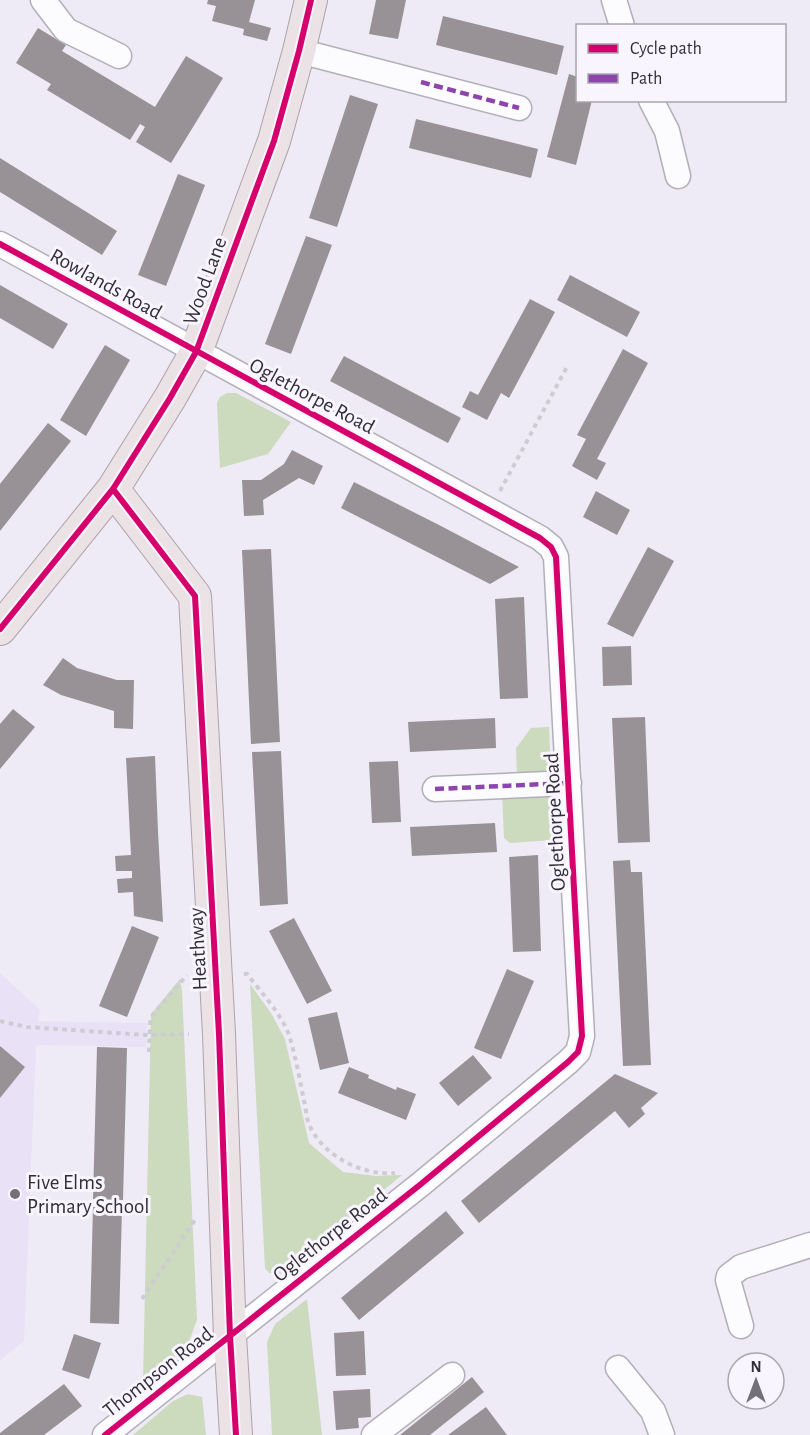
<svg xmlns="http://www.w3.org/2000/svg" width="810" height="1435" viewBox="0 0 810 1435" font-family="'Alegreya Sans',sans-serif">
<rect width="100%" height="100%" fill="#eeeaf6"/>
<path fill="#e9e2f7" d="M0 973 40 1010 38 1021 147 1023 146 1047 36 1045 24 1341 0 1360Z"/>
<path fill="#ccdabe" d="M227 393H236L291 422 268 454 220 468 217 403 220 397Z
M549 727 551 776 517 778 516 748 531 728Z
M547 791 551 796 553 840 510 843 504 838 502 793Z
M180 979 182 991 197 1320 187 1347 143 1381 151 1014Z
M250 984 271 1013 285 1039 309 1143 343 1172 376 1176 402 1175 296 1262 279 1274 269 1273 265 1268Z
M307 1299 322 1435H272L267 1342 275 1324Z
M188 1394 202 1397 206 1435H133L173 1401Z"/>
<path fill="#989297" d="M208 0H255L249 22 271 28 267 41 243 35 244 29 212 21 216 6 207 4Z
M376 0H406L398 39 369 34Z
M443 16 564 46 557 75 436 45Z
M38 28 66 45 62 51 155 107 186 56 223 78 171 163 136 142 145 127 140 124 130 140 47 90 51 84 16 63Z
M569 74 578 77V100H592L576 165 547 157Z
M350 95 378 104 337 227 309 218Z
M416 119 538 149 531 178 409 148Z
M0 158 117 231 102 255 0 192Z
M178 174 205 185 166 286 138 275Z
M306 236 332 245 291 354 265 344Z
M570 275 640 312 627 337 557 300Z
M0 285 68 324 53 349 0 318Z
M530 299 555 312 509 398 501 393 487 420 462 407 470 391 478 395Z
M105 345 130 360 86 436 60 420Z
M623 349 648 363 597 459 606 463 597 480 572 466 586 439 577 435Z
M344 356 461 418 448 443 330 381Z
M48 423 71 441 0 531V484Z
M292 450 323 466 314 485 299 478 263 500 264 515 244 516 242 480H261L284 464Z
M354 482 441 526 519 567 490 584 341 508Z
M596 491 630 510 617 535 583 517Z
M648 547 674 561 633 637 607 624Z
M271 549 280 742 251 744 242 550Z
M524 597 528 698 500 699 495 599Z
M631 646 632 685 603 686 602 647Z
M63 658 77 668 117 680H134L133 729 114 728V711L61 695 43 685Z
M13 709 35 727 0 769V724Z
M645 717 650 842 618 843 612 718Z
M495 718 496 748 410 752 408 722Z
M281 751 288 904 260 906 252 752Z
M155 756 158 832 163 922 134 916 133 892 118 893 117 879 132 878V871H116L115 856 131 855 126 758Z
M398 761 401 822 372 823 369 762Z
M495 823 497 852 412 856 410 827Z
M538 855 541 951 513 952 509 857Z
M630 860 631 872H642L651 1065 623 1066 613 861Z
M294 918 332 991 307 1004 269 931Z
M132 926 159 937 127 1017 99 1006Z
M507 969 534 981 501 1059 474 1048Z
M337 1012 349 1063 320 1070 308 1018Z
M0 1046 25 1067 0 1098Z
M97 1047 127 1048 123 1200 93 1199Z
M473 1055 492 1078 458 1106 439 1083Z
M349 1067 369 1075 368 1078 396 1090 397 1087 416 1094 406 1120 338 1093Z
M615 1074 658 1093 641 1108 645 1114 629 1128 615 1111 479 1223 461 1201Z
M93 1207 122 1208 119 1324 90 1323Z
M446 1211 464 1233 359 1320 341 1298Z
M364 1331 366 1375 336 1376 334 1333Z
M74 1334 101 1343 89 1379 62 1370Z
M472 1377 484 1392 430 1435H400Z
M64 1384 82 1406 44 1435H0V1433Z
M370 1389 371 1417 358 1418 359 1428 336 1430 333 1391Z
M486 1407 507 1435H448Z"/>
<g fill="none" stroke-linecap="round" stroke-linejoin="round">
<g stroke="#b2afb8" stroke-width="27">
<path id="minor" d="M43 0 66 30 119 56
M614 0 622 26
M299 51 519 108
M651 100 667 131 678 176
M0 244 540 538 551 547 556 557 582 1036 578 1052 568 1062 421 1184 105 1435
M435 789 569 783
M741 1326 728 1280 729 1276 741 1267 810 1245
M618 1368 653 1411 662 1435
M374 1435 452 1375"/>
</g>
<g stroke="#b0a1a9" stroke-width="34">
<path id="major" d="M113 489 195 596 219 1034 230 1336 236 1435
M0 629 113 489 170 398 196 352 274 141 299 51 311 0"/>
</g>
<path stroke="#ceccd2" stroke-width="4" stroke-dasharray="4.5 4.5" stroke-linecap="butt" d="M500 491 568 365
M244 974H247C261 992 284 1017 290 1038 296 1059 300 1080 304 1101 306 1108 306 1117 309 1124 322 1156 363 1176 395 1173
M0 1021 27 1027 146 1035 189 1034
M149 1052 150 1024 151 1017 187 975
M142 1299 197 1217"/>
<use href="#minor" stroke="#fcfcfe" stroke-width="24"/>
<use href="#major" stroke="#ebe2e5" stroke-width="32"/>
<path stroke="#8e44ad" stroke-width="4.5" stroke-dasharray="9 4.5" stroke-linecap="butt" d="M421 82 519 108
M435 789 569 783"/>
<g stroke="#f8f5fe" stroke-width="10">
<path id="cycleway" d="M0 244 540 538 551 547 556 557 582 1036 578 1052 568 1062 421 1184 105 1435
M113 489 195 596 219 1034 230 1336 236 1435
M0 629 113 489 170 398 196 352 274 141 299 51 311 0"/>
</g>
<use href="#cycleway" stroke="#d6006c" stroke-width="6"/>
</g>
<circle fill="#74707a" stroke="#f8f5fe" stroke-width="2" cx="15" cy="1194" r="6"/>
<g text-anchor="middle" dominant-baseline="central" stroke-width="6" stroke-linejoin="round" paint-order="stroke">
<g font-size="21" fill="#322e37" stroke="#f8f5fe">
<text transform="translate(205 281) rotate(-70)">Wood Lane</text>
<text transform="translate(106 284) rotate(29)">Rowlands Road</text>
<text transform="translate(312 396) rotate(28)">Oglethorpe Road</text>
<text transform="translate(555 822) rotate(-93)">Oglethorpe Road</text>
<text transform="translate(198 949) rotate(-93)">Heathway</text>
<text transform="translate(330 1235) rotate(-38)">Oglethorpe Road</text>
<text transform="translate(158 1372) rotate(-38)">Thompson Road</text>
</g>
<g font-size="21" fill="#322e37" stroke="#f8f5fe" text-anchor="start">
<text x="27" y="1182">Five Elms<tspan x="27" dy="24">Primary School</tspan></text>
</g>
</g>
<rect x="576" y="24" width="210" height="78" fill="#f8f5fe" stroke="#a9a5ae" stroke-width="1.5"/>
<rect x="588" y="44" width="30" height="9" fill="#d6006c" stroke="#a9a5ae" stroke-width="1.5"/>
<text x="630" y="54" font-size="18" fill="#322e37">Cycle path</text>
<rect x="588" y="74" width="30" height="9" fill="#8e44ad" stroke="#a9a5ae" stroke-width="1.5"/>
<text x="630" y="84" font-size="18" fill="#322e37">Path</text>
<g transform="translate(756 1381)"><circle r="28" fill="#f8f5fe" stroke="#a9a5ae" stroke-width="1.5"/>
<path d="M0-4.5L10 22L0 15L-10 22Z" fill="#74707a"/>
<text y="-9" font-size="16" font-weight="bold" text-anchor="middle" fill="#322e37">N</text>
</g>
</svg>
